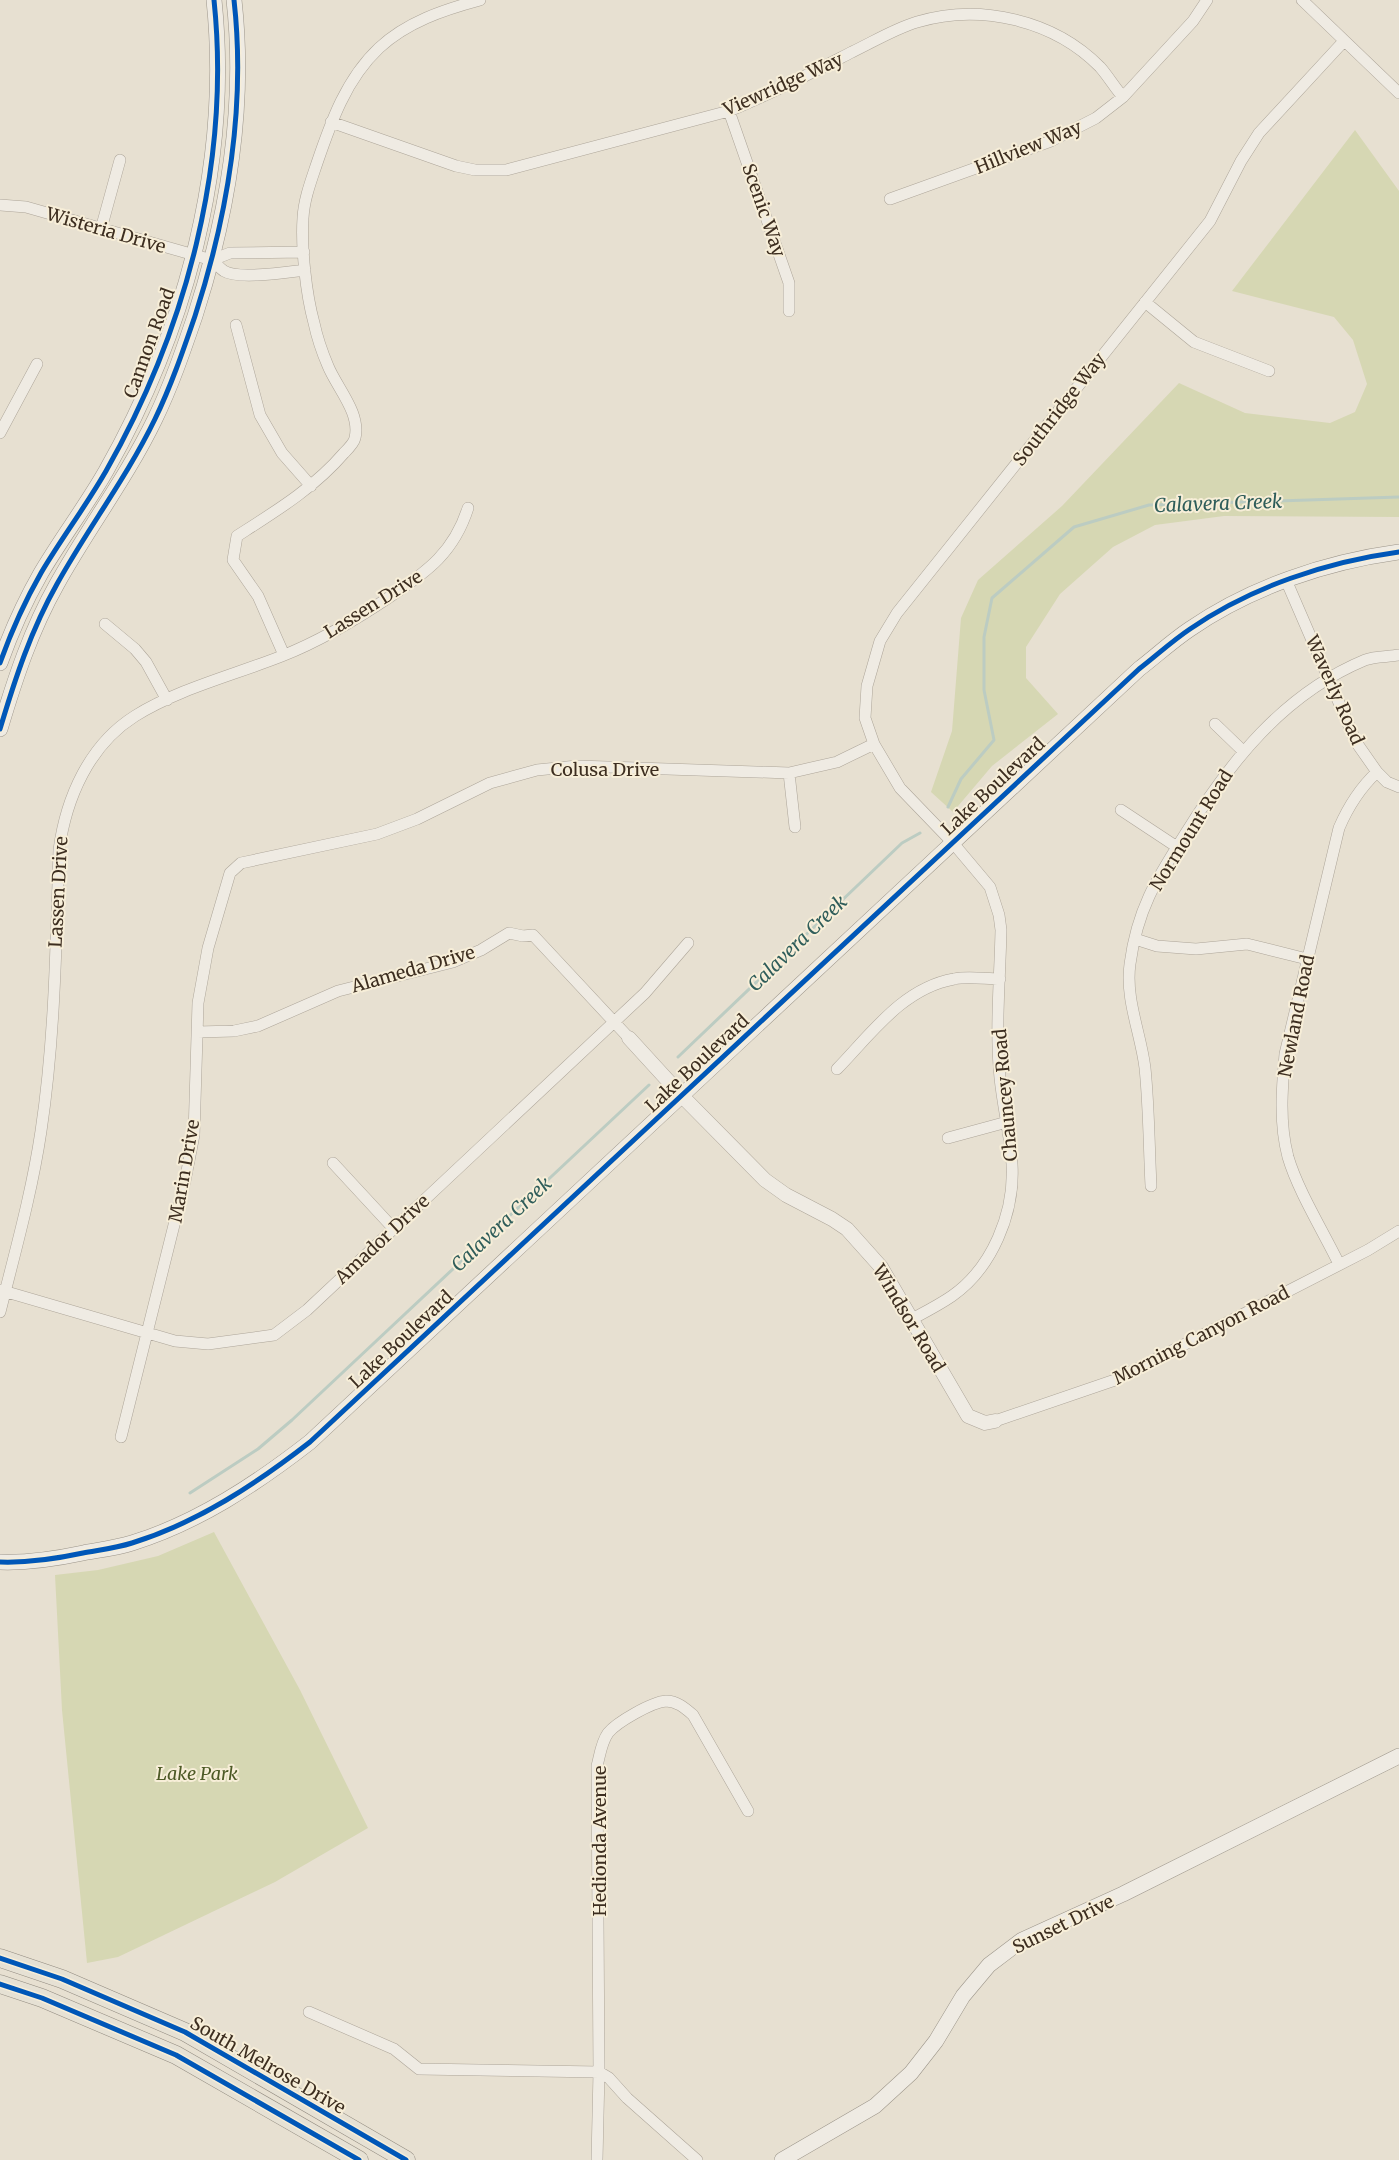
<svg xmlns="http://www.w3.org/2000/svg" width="1399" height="2160" viewBox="0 0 1399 2160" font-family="Merriweather,serif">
<rect width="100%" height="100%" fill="#e7e0d1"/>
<path fill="#d6d7b3" d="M1355 130 1399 191V517L1224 516 1155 525 1113 547 1060 594 1026 647V678L1058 714 992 766 953 812 931 792 952 731 961 618 978 580 1062 506 1179 383 1245 413 1330 423 1355 412 1367 384 1353 340 1334 317 1232 291Z
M214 1532 300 1690 368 1828 275 1882 118 1957 87 1963 62 1710 55 1575 98 1570 158 1556Z"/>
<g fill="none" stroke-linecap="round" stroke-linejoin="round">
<path stroke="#bcccc2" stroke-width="3" d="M948 807 961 779 994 740 984 690V637L992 598 1074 527 1149 505 1399 497
M678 1057 902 843 920 833
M190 1493 258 1449 292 1420 649 1085"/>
<g stroke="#ada599" stroke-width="12">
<path id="minor" d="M1302 0 1399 93
M729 111 789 283V311
M331 122 456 166 475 170H506L729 111C771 94 811 73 852 52 873 42 894 29 917 22 980 3 1054 20 1100 67 1108 76 1115 88 1123 97
M890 199 1051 141 1096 118 1123 97 1193 21 1207 0
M0 205 26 207 212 260
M101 229 120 160
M212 260C216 263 219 268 224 271 238 280 288 272 305 270
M212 260 230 253 304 252
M1145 302 1194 342 1269 371
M236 325 260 415 282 453 311 486
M0 433 37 364
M1286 580 1356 742 1377 772 1387 782 1399 787
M105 624 135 649 146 662 167 700
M284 655 258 596 233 560 237 536C276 511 314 488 344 453 348 449 354 443 355 438 361 413 337 388 328 366 322 352 317 337 314 323 306 294 301 247 303 218 304 199 311 181 317 163 331 122 346 79 379 48 407 22 443 10 480 0
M1215 724 1243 751
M789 773 795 827
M1121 810 1177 847
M1135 939 1157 946 1196 949 1247 944 1307 959
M198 1032 234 1031 258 1026 338 991 453 962 481 950 509 933 523 936 533 935 629 1038
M837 1069C871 1034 903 988 954 979 968 976 985 979 1000 979
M948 1138 1007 1122
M333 1163 394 1229
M1151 1186C1149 1147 1149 1107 1145 1068 1141 1034 1125 999 1130 964 1137 910 1156 880 1184 836 1229 763 1283 694 1365 660 1375 656 1388 657 1399 655
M1339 1264C1323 1231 1298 1191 1288 1157 1279 1123 1282 1088 1285 1054L1339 828C1348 807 1360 788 1377 772
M0 1290 175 1341 208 1344 274 1335 307 1310 645 993 688 943
M0 1312C15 1252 32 1192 41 1131 55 1038 56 943 59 850 66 798 89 745 135 716 178 689 234 675 282 656 320 641 357 619 391 596 428 571 454 552 468 508
M912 1319C925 1312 939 1305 952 1296 992 1268 1015 1213 1012 1164 1010 1135 1003 1107 1000 1078 995 1029 1000 980 1001 930L999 915 990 887 953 843 900 788 874 744 865 718 867 686 880 641 897 613 1210 221 1241 161 1259 133 1344 41
M995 1421 1115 1380 1368 1250 1399 1231
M121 1437 185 1181 194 1135 198 1003 208 948 230 873 241 863 377 834 417 819 490 783 537 770 577 766 789 773 837 762 874 744
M309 2012 394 2049 419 2069 599 2072 609 2078 627 2098 697 2160
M597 2160 599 2072 597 1766C600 1755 601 1743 608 1733 617 1722 652 1702 666 1701 677 1701 685 1708 693 1715L748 1811"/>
</g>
<g stroke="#ada599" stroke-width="15">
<path id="tertiary" d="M629 1038 682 1096 765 1180 786 1195 832 1219 847 1229 881 1267 968 1416 985 1423 995 1421"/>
</g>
<g stroke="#9c958a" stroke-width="16">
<path id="secondary" d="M0 663C11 632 25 601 41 573 61 539 86 506 106 471 186 330 231 163 214 0
M0 729C15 679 31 630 57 584 88 528 127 477 155 419 171 386 183 351 195 316 228 214 246 107 234 0
M0 1562C28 1563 55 1559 83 1553 99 1550 116 1548 132 1543 197 1523 256 1484 310 1442L1139 669C1156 656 1172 641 1190 629 1251 587 1326 562 1399 552
M782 2160 875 2106 911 2073 936 2041 963 1996 989 1965 1022 1940 1123 1894 1399 1756"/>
</g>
<g stroke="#928b80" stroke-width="19">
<path id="primary" d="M0 1958 62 1979 185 2032 406 2160
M0 1984 42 1998 176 2055 359 2160"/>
</g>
<use href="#minor" stroke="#efebe3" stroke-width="11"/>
<use href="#tertiary" stroke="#efebe3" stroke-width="14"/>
<use href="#secondary" stroke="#efebe3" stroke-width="15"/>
<use href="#primary" stroke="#e6e1d4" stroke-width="18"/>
<g stroke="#f7eed8" stroke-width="8">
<path id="cycleway" d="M0 663C11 632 25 601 41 573 61 539 86 506 106 471 186 330 231 163 214 0
M0 729C15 679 31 630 57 584 88 528 127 477 155 419 171 386 183 351 195 316 228 214 246 107 234 0
M0 1562C28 1563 55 1559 83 1553 99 1550 116 1548 132 1543 197 1523 256 1484 310 1442L1139 669C1156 656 1172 641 1190 629 1251 587 1326 562 1399 552
M0 1958 62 1979 185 2032 406 2160
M0 1984 42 1998 176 2055 359 2160"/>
</g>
<use href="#cycleway" stroke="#0057b8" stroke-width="5"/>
</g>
<g text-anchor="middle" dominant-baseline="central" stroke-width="4" stroke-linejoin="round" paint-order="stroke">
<g font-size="18" fill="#3d2e20" stroke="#f7eed8">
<text transform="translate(783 84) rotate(-24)">Viewridge Way</text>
<text transform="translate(1028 147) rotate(-22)">Hillview Way</text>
<text transform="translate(764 210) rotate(71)">Scenic Way</text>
<text transform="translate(106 230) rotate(16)">Wisteria Drive</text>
<text transform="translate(149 343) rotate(-70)">Cannon Road</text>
<text transform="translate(1059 409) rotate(-52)">Southridge Way</text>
<text transform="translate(373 604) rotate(-32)">Lassen Drive</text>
<text transform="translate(1335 690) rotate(66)">Waverly Road</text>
<text x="605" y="769">Colusa Drive</text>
<text transform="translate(993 786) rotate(-43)">Lake Boulevard</text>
<text transform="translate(1191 830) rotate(-58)">Normount Road</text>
<text transform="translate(58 892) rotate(-87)">Lassen Drive</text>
<text transform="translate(413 969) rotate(-16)">Alameda Drive</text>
<text transform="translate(1296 1016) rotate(-79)">Newland Road</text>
<text transform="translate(697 1063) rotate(-43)">Lake Boulevard</text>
<text transform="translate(1005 1095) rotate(-95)">Chauncey Road</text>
<text transform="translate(184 1171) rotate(-80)">Marin Drive</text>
<text transform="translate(382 1239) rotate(-43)">Amador Drive</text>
<text transform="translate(909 1318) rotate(59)">Windsor Road</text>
<text transform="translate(1201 1335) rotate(-27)">Morning Canyon Road</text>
<text transform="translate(401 1339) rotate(-43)">Lake Boulevard</text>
<text transform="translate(599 1841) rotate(-90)">Hedionda Avenue</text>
<text transform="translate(1063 1924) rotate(-26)">Sunset Drive</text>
<text transform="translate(268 2065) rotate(30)">South Melrose Drive</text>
</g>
<g font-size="18" font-style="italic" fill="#4d5a26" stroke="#f7eed8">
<text x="197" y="1773">Lake Park</text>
</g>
<g font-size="19" font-style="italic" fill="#2f5d5a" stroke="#f7eed8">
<text transform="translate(1218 503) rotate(-2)">Calavera Creek</text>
<text transform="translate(797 943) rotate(-44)">Calavera Creek</text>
<text transform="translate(501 1224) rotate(-43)">Calavera Creek</text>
</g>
</g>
</svg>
